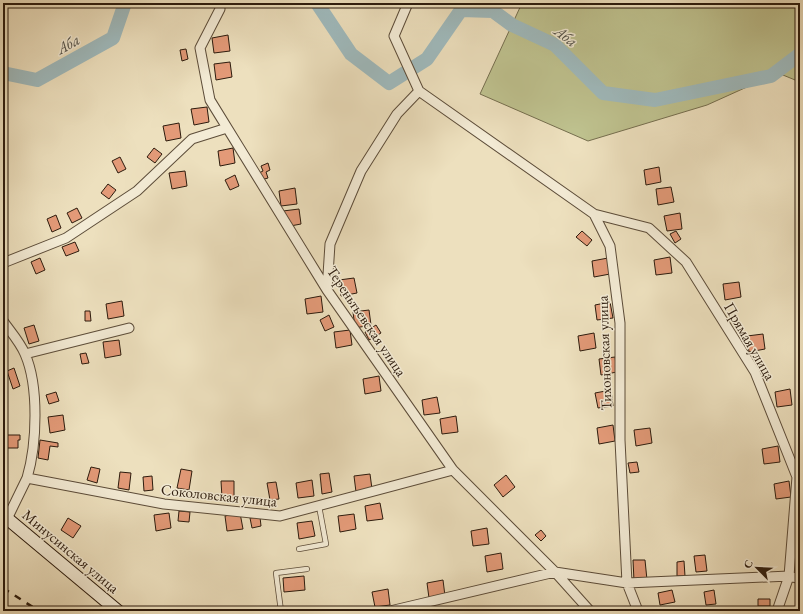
<svg xmlns="http://www.w3.org/2000/svg" width="803" height="614" viewBox="0 0 803 614" font-family="'EB Garamond',serif">
<rect width="100%" height="100%" fill="#ede0be"/>
<filter id="stains"><feTurbulence type="fractalNoise" baseFrequency=".005" numOctaves="4"/><feColorMatrix values="0 0 0 0 .2 0 0 0 0 .09 0 0 0 0 .02 0 0 0 .5 -.17"/></filter>
<radialGradient id="worn" r=".72"><stop offset=".6" stop-color="#630" stop-opacity="0"/><stop offset="1" stop-color="#630" stop-opacity=".3"/></radialGradient>
<path fill="#bec18e" stroke="#756e4e" d="M522 3H800V82L778 73 707 105 588 141 480 94Z"/>
<g fill="none" stroke-linecap="round" stroke-linejoin="round">
<path stroke="#9fbabd" stroke-width="14" d="M317 3 351 54 389 83 427 59 461 10 493 11 512 25 555 45 603 93 655 100 771 76 800 54
M3 73 37 80 113 38 125 3"/>
</g>
<path fill="#e39a78" stroke="#2c1b0d" d="M215 3H226V6Z
M228 35 230 51 214 53 212 38Z
M186 49 188 59 182 61 180 50Z
M230 62 232 77 216 80 214 64Z
M207 107 209 122 194 125 191 109Z
M179 123 181 138 166 141 163 126Z
M154 148 162 154 155 163 147 157Z
M233 148 235 163 220 166 218 151Z
M120 157 126 169 118 173 112 161Z
M268 163 270 170 266 172 268 178 261 180 259 173 263 171 261 166Z
M659 167 661 182 646 185 644 170Z
M185 171 187 186 172 189 169 173Z
M235 175 239 186 230 190 225 180Z
M108 184 116 190 109 199 101 193Z
M671 187 674 202 658 205 656 189Z
M295 188 297 204 281 206 279 191Z
M77 208 82 218 72 223 67 213Z
M299 209 301 224 285 227 283 211Z
M680 213 682 229 667 231 664 216Z
M56 215 61 228 52 232 47 219Z
M582 231 592 240 587 246 576 237Z
M676 231 681 239 675 243 670 234Z
M75 242 79 251 66 256 62 247Z
M670 257 672 273 656 275 654 260Z
M40 258 45 270 36 274 31 262Z
M608 258 610 274 594 277 592 261Z
M3 271 7 280 3 282Z
M354 278 357 293 341 296 339 280Z
M739 282 741 297 725 300 723 284Z
M321 296 323 312 307 314 305 299Z
M122 301 124 316 108 319 106 304Z
M610 302 613 318 597 320 595 305Z
M369 310 371 325 355 328 353 312Z
M85 311H90L91 321H85Z
M329 315 334 327 325 331 320 320Z
M34 325 39 341 29 344 24 328Z
M376 325 381 333 369 340 365 332Z
M350 330 352 345 336 348 334 332Z
M594 333 596 348 580 351 578 336Z
M763 334 765 349 749 352 747 336Z
M119 340 121 355 105 358 103 342Z
M86 353 89 363 82 364 80 354Z
M615 357 617 372 601 375 599 359Z
M14 368 20 386 13 389 7 371Z
M379 376 381 391 365 394 363 379Z
M790 389 792 405 777 407 775 392Z
M611 390 613 406 598 408 595 393Z
M56 392 59 401 49 404 46 395Z
M437 397 440 413 424 415 422 400Z
M63 415 65 430 50 433 48 417Z
M456 416 458 432 442 434 440 419Z
M613 425 615 441 599 444 597 428Z
M650 428 652 443 636 446 634 430Z
M7 435H20V440H18V448H7Z
M40 440 58 443V447L50 446 48 460 38 458Z
M778 446 780 462 764 464 762 449Z
M637 462 639 472 630 473 628 463Z
M91 467 100 469 97 483 87 480Z
M181 469 192 471 189 490 177 488Z
M120 472 131 473 129 490 118 488Z
M329 473 332 492 322 494 320 474Z
M370 474 372 489 356 492 354 476Z
M506 475 515 487 503 497 494 485Z
M152 476 153 490 144 491 143 477Z
M312 480 314 496 298 498 296 483Z
M221 481H234V498H222Z
M789 481 791 497 776 499 774 484Z
M276 482 279 499 270 500 267 483Z
M380 503 383 519 367 521 365 506Z
M179 511 190 512 189 522 178 521Z
M169 513 171 528 156 531 154 515Z
M240 513 243 529 227 531 225 516Z
M354 514 356 529 340 532 338 516Z
M260 517 261 526 252 528 250 518Z
M68 518 81 526 73 538 61 530Z
M312 521 315 536 299 539 297 523Z
M487 528 489 544 473 546 471 531Z
M541 530 546 536 541 541 535 535Z
M501 553 503 569 487 572 485 556Z
M705 555 707 571 696 572 694 556Z
M633 560H645L647 580 634 581Z
M684 561 685 576H677V562Z
M304 576 305 590 284 592 283 578Z
M443 580 445 596 429 598 427 583Z
M388 589 390 605 375 607 372 592Z
M672 590 675 602 660 605 658 593Z
M714 590 716 604 706 605 704 592Z
M758 599H770V606H758Z"/>
<g fill="none" stroke-linecap="round" stroke-linejoin="round">
<g stroke="#5c4c39" stroke-width="6">
<path id="service" d="M299 549 326 544 319 506
M281 611 276 573 307 569"/>
</g>
<g stroke="#5c4c39" stroke-width="11">
<path id="minor" d="M220 9 200 48 210 100 327 290 453 470 555 572 590 611
M419 91 594 214 610 246 620 323V440L627 583 638 611
M594 214 649 228 686 262 755 372 797 477 789 576 777 611
M3 263 66 238 137 191 192 139 227 128
M327 290 330 244 361 171 397 114 419 91 394 36 408 3
M3 321C10 331 20 342 25 354 39 386 37 444 27 478
M25 354 129 328
M7 519 27 478 164 504 280 516 453 470
M390 611 555 572 627 583 789 576 800 579"/>
</g>
<g stroke="#2c1b0d" stroke-width="14">
<path id="secondary" d="M3 515 118 611"/>
</g>
<use href="#service" stroke="#f3ebd5" stroke-width="4.5"/>
<use href="#minor" stroke="#f3ebd5" stroke-width="9"/>
<use href="#secondary" stroke="#f3ebd5" stroke-width="12"/>
<path stroke="#2c1b0d" stroke-width="2.5" stroke-dasharray="7 7" stroke-linecap="butt" d="M3 588 39 611"/>
</g>
<g text-anchor="middle" dominant-baseline="central" stroke-width="3" stroke-linejoin="round" paint-order="stroke">
<g font-size="15" fill="#2c1b0d" stroke="#f3ebd5">
<text transform="translate(367 321) rotate(56)">Тереньтьевская улица</text>
<text transform="translate(750 341) rotate(60)">Прямая улица</text>
<text transform="translate(604 353) rotate(-92)">Тихоновская улица</text>
<text transform="translate(219 495) rotate(6)">Соколовская улица</text>
<text transform="translate(71 551) rotate(40)">Минусинская улица</text>
</g>
<g font-size="16" font-style="italic" fill="#54534b" stroke="#f3ebd5">
<text transform="translate(566 36) rotate(37)">Аба</text>
<text transform="translate(68 44) rotate(-29)">Аба</text>
</g>
</g>
<rect width="803" height="614" fill="none" stroke="#ede0be" stroke-width="16"/>
<rect x="4" y="4" width="795" height="606" fill="none" stroke="#2c1b0d" stroke-width="2"/>
<rect x="8" y="8" width="787" height="598" fill="none" stroke="#2c1b0d"/>
<g transform="translate(757 568) rotate(294)" stroke="#f3ebd5" stroke-width="3" paint-order="stroke">
<path d="M0-3L7 15L0 10L-7 15Z" fill="#2c1b0d"/>
<text y="-6" font-size="11" font-weight="bold" text-anchor="middle" fill="#2c1b0d">С</text>
</g>
<rect width="100%" height="100%" filter="url(#stains)"/>
<rect width="100%" height="100%" fill="url(#worn)"/>
</svg>
